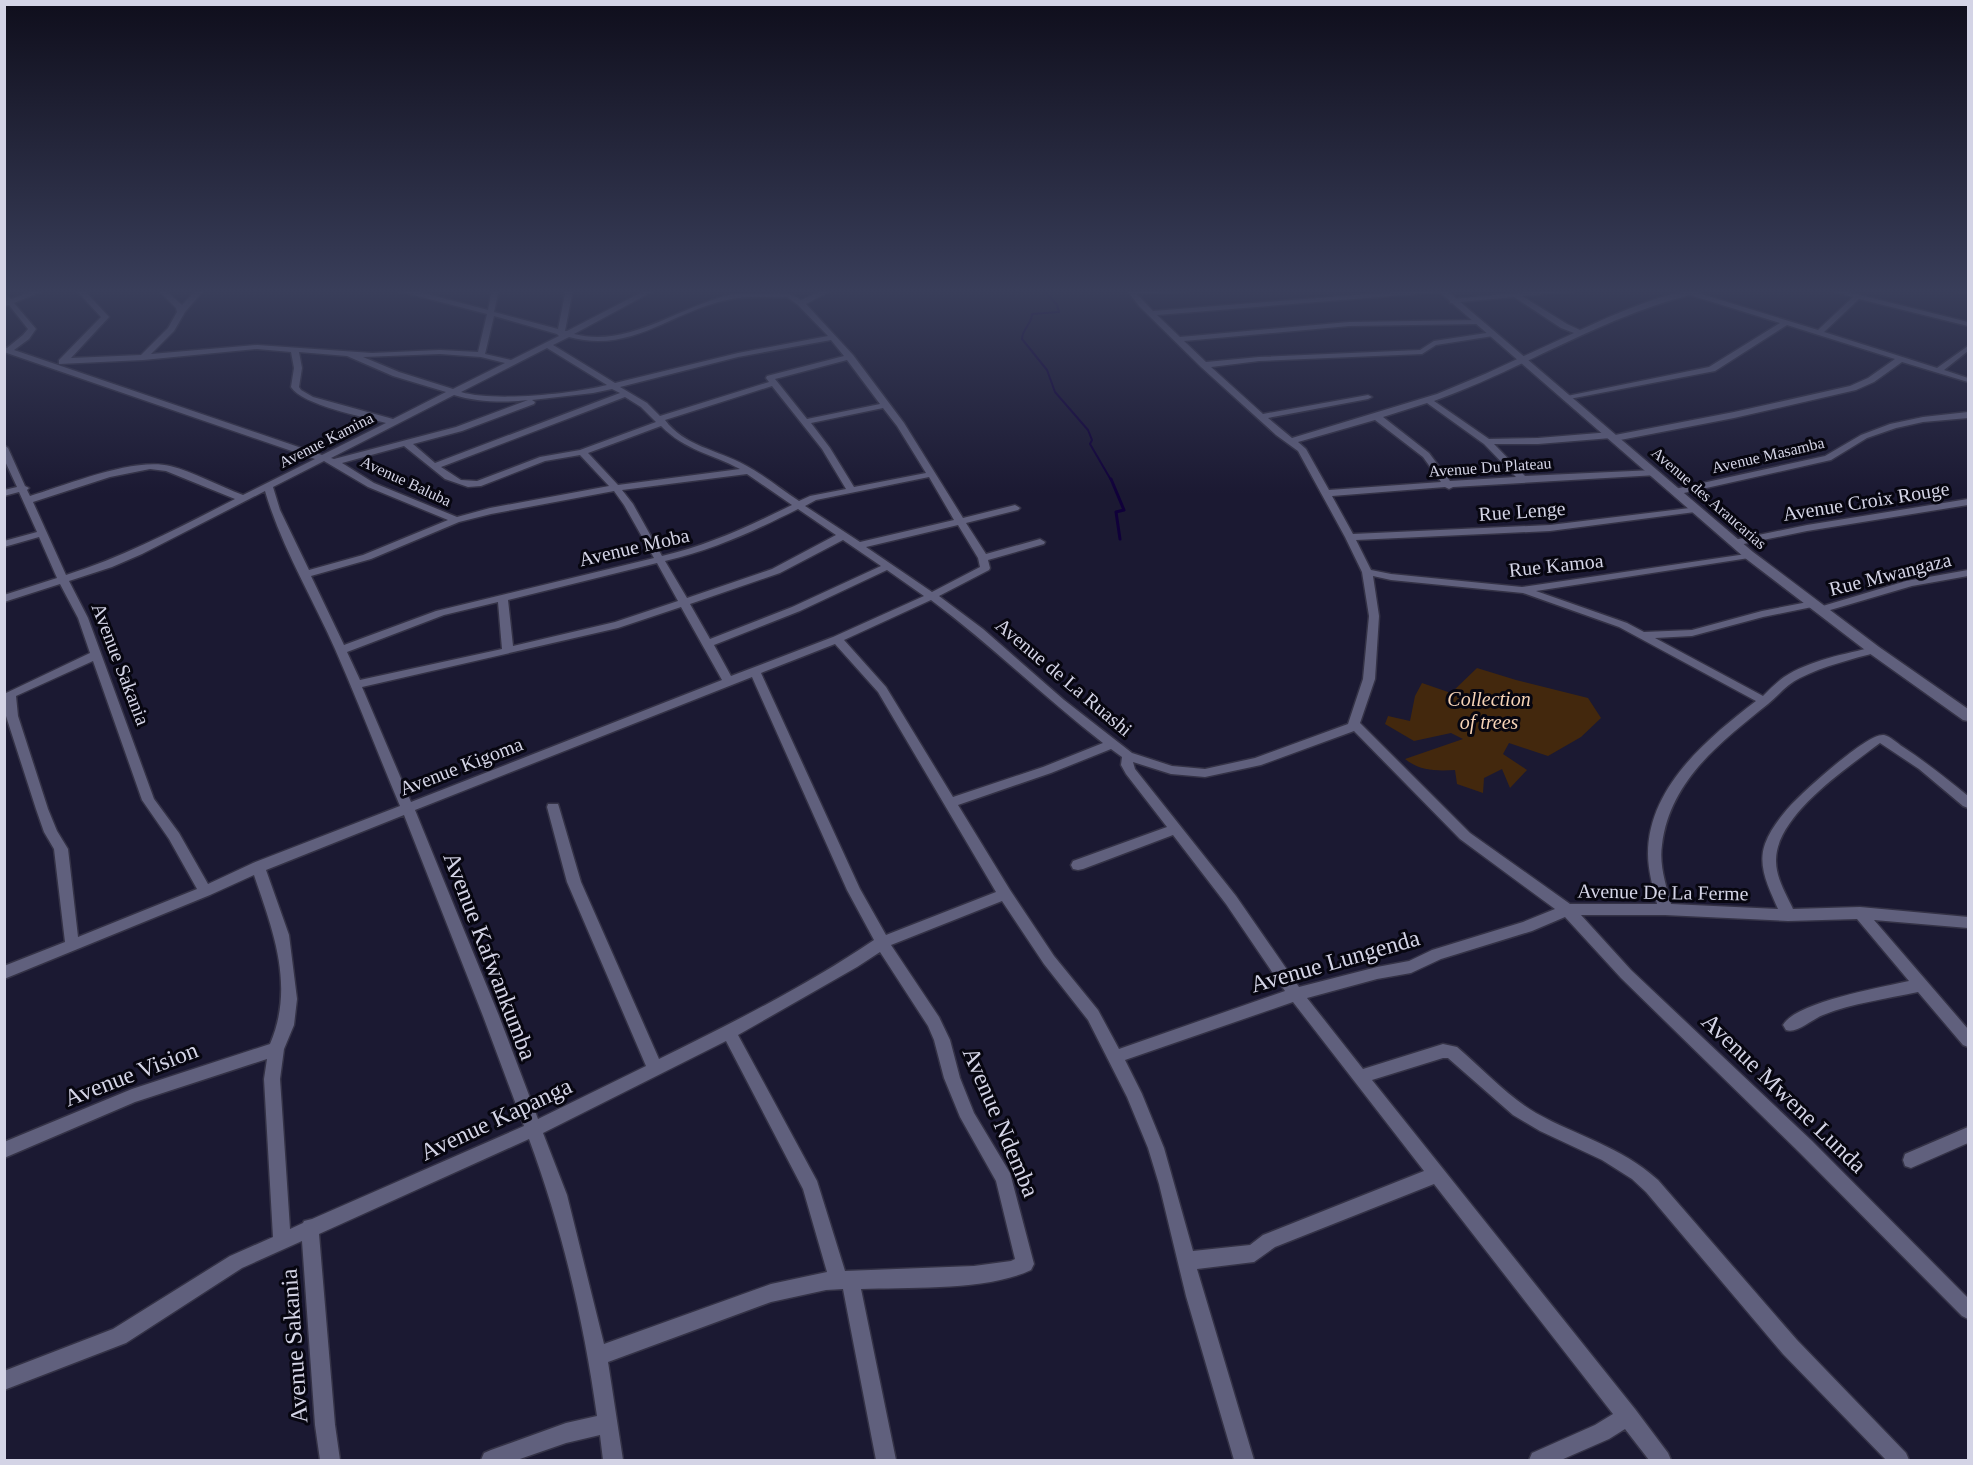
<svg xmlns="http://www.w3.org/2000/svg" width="1973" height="1465" viewBox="0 0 1973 1465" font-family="Georgia,serif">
<rect width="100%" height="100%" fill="#1b1932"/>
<path fill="#43280d" d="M1477 668 1516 680 1588 698 1601 718 1581 737 1548 756 1509 743 1503 754 1527 770 1510 788 1502 769 1484 778 1483 793 1457 784 1455 770C1436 771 1420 771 1405 759L1463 739 1451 733 1414 741 1385 724 1388 716 1410 721 1415 696 1422 683 1451 693Z"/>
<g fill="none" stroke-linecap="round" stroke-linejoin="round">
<path stroke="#10003a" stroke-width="2" d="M1043 289 1057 305 1059 312 1032 314C1032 324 1022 329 1022 339L1047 370 1055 392 1088 430 1092 440 1090 444 1111 480"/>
<path stroke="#10003a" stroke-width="3" d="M1111 479 1124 510 1116 512 1120 539"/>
<g stroke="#343246" stroke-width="3">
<path id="minor" d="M38 289H47L14 303 36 329 29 339 14 350 322 455 386 423C364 417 302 405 291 387L294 368 291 352 257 349 143 360 59 364V360L101 317 75 289H83L109 317 71 358 141 355 168 328 177 312 176 308 157 289H164L182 305 197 289H205L185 312 174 331 151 354 257 345 372 353 440 350 478 352 487 314 398 291V289H408L488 310 492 289H499L494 312 558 329 566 289H573L565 331H567L648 289H657L574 334C626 348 676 309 725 296 736 293 750 294 762 294 778 293 787 291 801 300L826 289H834L806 304 853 355 904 423 963 518 1015 505 1020 508 1018 510 966 523 986 554 1040 539 1045 542 1044 544 988 560 990 568 989 570 939 596 983 629 1064 700 1132 753 1172 766 1205 769 1255 758 1348 724 1363 679 1369 616 1362 572 1345 537 1298 451 1276 435 1201 367 1139 306 1126 289H1194L1190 291 1137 294 1153 311 1432 289 1445 290 1441 292 1157 315 1180 337 1349 322 1478 320 1482 322 1478 324 1349 326 1184 341 1206 362 1259 357 1420 350 1434 341 1493 332 1497 334 1493 336 1436 345 1422 354 1259 361 1211 367 1263 414 1368 395 1372 397 1368 399 1268 418 1292 438 1437 394 1485 374 1574 333 1561 328 1514 297 1450 303V299H1453L1557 289H1578L1575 291 1522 296 1567 324 1580 330C1615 314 1670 289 1707 289L1698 293 1818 330 1853 297 1825 289H1836L1968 322V326L1859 299 1824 332 1937 368 1968 346V351L1944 370 1968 378V382L1902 362 1874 382 1856 390 1734 418 1615 441 1611 438 1538 444H1494L1525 476 1654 470 1657 471V475L1453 487 1449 489 1445 487 1332 496 1353 534 1550 525 1698 507 1700 509 1695 512 1550 531 1356 540 1371 570 1391 574 1522 587 1753 553 1754 555 1749 558 1536 591 1627 623 1644 632 1692 630 1762 611 1813 601 1817 602 1818 604 1817 606 1763 617 1692 636 1655 638 1763 696C1770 689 1777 682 1784 677 1810 660 1845 654 1874 647L1878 648 1880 650 1878 652C1852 659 1824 666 1800 678 1787 684 1779 695 1768 704 1721 742 1670 780 1662 845 1659 865 1666 885 1671 904L1778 909C1769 888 1757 866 1765 844 1770 830 1781 816 1790 806 1803 792 1868 732 1884 735 1890 736 1897 743 1903 747 1926 762 1947 779 1968 796V808L1963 806 1919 769 1880 743C1847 768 1775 816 1776 861 1776 878 1786 894 1793 909L1860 907 1968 917V928L1874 920 1968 1029V1047L1963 1045 1918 992C1886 999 1853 1003 1823 1015 1812 1019 1797 1034 1786 1030L1783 1025C1795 1002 1884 987 1909 981L1857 919 1788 921 1665 915H1581L1631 970 1812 1141 1968 1298V1319L1962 1316 1800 1153 1621 978 1565 917 1532 931 1441 959 1411 973 1377 979 1307 998 1363 1069 1443 1044 1457 1047C1483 1069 1507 1096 1536 1113 1579 1137 1620 1146 1658 1180L1797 1340 1906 1453 1909 1460H1886L1783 1354 1646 1192 1632 1179 1602 1160 1540 1131 1513 1115 1448 1058H1443L1372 1080 1635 1409 1668 1453 1671 1460H1649L1625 1429 1609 1439 1561 1460H1529L1532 1453 1595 1425 1613 1414 1434 1184 1275 1247 1254 1262 1197 1269 1254 1460H1234L1186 1296 1159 1184 1148 1148 1127 1097 1088 1020 1044 964 1002 901 891 945 939 1017 950 1040 960 1078 974 1113 1010 1173 1034 1264 1031 1270C987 1291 911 1287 861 1289L896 1460H876L843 1289 826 1290 771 1302 608 1362 623 1460H603L600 1435 566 1443 517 1460H481L484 1453 491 1450 566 1423 597 1416C584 1322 562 1228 529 1139L319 1234 335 1425 340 1460H320L315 1425 302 1241 242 1268 126 1343 4 1390V1371L113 1329 230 1256 273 1237 264 1079 267 1059 135 1102 4 1158V1142L132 1089 270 1044C295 986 273 931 254 875L210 895 4 979V966L65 942 54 849 44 832 36 809 6 716 4 694 90 653 78 618 60 584 4 602V595L57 578 39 537 4 547V541L37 532 19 492 4 496V490L17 487 4 459V445L8 448 25 486 29 488 27 490 30 496C66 485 134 457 170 466 194 472 219 486 243 495L315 459 4 352V347L7 348 23 335 28 329 9 305 4 306V293L11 299ZM1690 295 1780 323 1709 367 1567 396 1563 398 1564 400 1715 371 1787 325 1895 359 1868 378 1850 386 1734 412 1615 435 1611 432 1538 438 1489 439 1434 401C1521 370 1600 318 1690 295ZM787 297 798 305 828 336 738 353 615 383 553 345 569 337C632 354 670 312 727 300 746 295 768 298 787 297ZM494 316 557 334 559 336 511 360 485 354ZM831 340 844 356 767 376 766 378 769 382 660 416 647 403 620 387 738 357ZM547 348 607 385C572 394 494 402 461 392ZM299 352 347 356 393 376 446 392 393 419 313 397 301 390 299 387 302 368ZM440 354 481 357 505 363 453 389 399 372 363 357ZM847 360 880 404 807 419 775 379ZM772 386 822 449 846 489 810 496 799 501C781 489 764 475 745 465 718 450 684 446 665 420ZM612 389 620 393 435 463 413 444 462 431 534 404 535 402 532 400 593 393ZM454 395C476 402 505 403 528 400L456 427 334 459 331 458ZM625 397 641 407 656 422 580 450 540 457 477 481 461 480 441 467ZM1427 403 1484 444 1516 477 1450 481 1429 453 1383 417ZM883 408 897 426 926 473 854 487 830 448 811 423ZM1375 420 1423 457 1441 482 1329 490 1306 449 1298 442ZM661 426C686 451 710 453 740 469L618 485 588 453ZM404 446 445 479 468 487 481 486 545 461 580 455 609 486 490 508 457 517 374 483 342 463ZM324 461 368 487 448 520 363 555 309 570 280 510 273 487ZM150 469 166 471 235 499C180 527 126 556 66 575L33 502 110 477ZM747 474 792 505C749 526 709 545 662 556L633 504 622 490ZM929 477 954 520 860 542 805 506 816 500ZM265 491C281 546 312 597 335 649 358 701 378 754 400 806L253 863 208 884 179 833 154 799 88 618 69 581 112 567 142 554ZM614 491 624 505 654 558 436 611 344 645 311 576 371 559 459 522 491 514ZM798 509 836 535 772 569 687 598 665 561C716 549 752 532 798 509ZM958 525 978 558 980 567 932 592 866 547ZM843 540 881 566 792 607 710 639 690 604 780 573ZM657 563 678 601 615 622 513 646 508 600ZM887 570 924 596 833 637 731 676 714 645 800 611ZM1373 576 1391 580 1523 593 1619 627 1756 701C1708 738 1648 787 1648 854 1648 871 1653 887 1657 904H1570L1470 833 1360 723 1375 679 1379 616ZM931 600C991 645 1044 697 1103 743L1043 767 953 797 886 687 844 640ZM498 602 502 649 360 680 347 652 444 615ZM681 607 722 680 411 802 362 687 618 628ZM835 644 878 692 996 892 886 935 860 889 761 673ZM93 661 142 800 169 839 197 889 78 937 68 849 57 831 48 809 18 716 16 696ZM752 677 847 890 874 940C806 986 732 1023 659 1059L581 882 559 807 558 804H548L547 807 567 882 646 1066 538 1119 499 1016 415 810ZM1354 731 1460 839 1555 909 1523 922 1432 950 1409 961 1377 967 1299 987 1236 896 1135 769 1133 762 1171 774 1205 777 1261 765ZM1111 749 1122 757 1121 765 1126 774 1167 827 1073 861 1071 865 1073 869 1078 870 1083 869 1173 835 1226 904 1285 991 1119 1049 1098 1010 1054 956 1010 890 958 805 1051 773ZM404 815 483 1016 524 1126 312 1219 304 1221 303 1223 290 1229 280 1079 284 1049 294 1025 297 999 289 935 266 870ZM880 952 928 1026 934 1040 944 1078 960 1117 996 1181 1015 1259 1011 1261 974 1266 845 1271 817 1181 738 1035 857 967ZM1293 1002 1424 1171 1263 1235 1250 1245 1193 1251 1164 1148 1142 1094 1125 1060ZM726 1041 803 1189 827 1272 771 1284 604 1344 567 1195 543 1133Z
M1955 289H1968V293L1956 291Z
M1968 412V418L1923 422 1896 428 1867 438 1831 460 1675 495 1670 492 1675 489 1825 456 1861 435 1890 424 1923 417Z
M1968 499V505L1807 531 1734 546 1729 543 1734 540 1807 525Z
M1968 570V576L1912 586 1820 613 1815 610 1816 608 1906 581Z
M1968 1127V1143L1911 1168 1905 1166 1903 1160 1905 1154Z"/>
</g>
<g stroke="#343246" stroke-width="3">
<path id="tertiary" d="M1436 289H1445L1753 552 1879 647 1968 709V721L1963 720 1869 653 1745 558Z"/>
</g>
<use href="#minor" fill="#60607d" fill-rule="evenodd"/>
<use href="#tertiary" fill="#60607d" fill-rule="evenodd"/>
</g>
<linearGradient id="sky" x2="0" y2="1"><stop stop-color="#0f0e1c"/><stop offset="0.59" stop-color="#393e5a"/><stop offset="1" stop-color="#393e5a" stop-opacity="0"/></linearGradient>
<rect width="1973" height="494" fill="url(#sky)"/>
<g text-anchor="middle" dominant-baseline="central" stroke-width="6" stroke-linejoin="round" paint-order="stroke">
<g font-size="16" fill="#d4d4e6" stroke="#070610">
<text transform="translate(326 440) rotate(-27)">Avenue Kamina</text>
<text transform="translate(1768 455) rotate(-13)">Avenue Masamba</text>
<text transform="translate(1490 467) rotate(-4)">Avenue Du Plateau</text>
<text transform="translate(406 481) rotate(25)">Avenue Baluba</text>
<text transform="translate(1709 498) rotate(41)">Avenue des Araucarias</text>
</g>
<g font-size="20" fill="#d4d4e6" stroke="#070610">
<text transform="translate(1866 501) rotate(-9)">Avenue Croix Rouge</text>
<text transform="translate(1522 511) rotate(-4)">Rue Lenge</text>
<text transform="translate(634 547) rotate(-13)">Avenue Moba</text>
<text transform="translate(1556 565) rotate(-6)">Rue Kamoa</text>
<text transform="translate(1890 574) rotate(-14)">Rue Mwangaza</text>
<text transform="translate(121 664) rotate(69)">Avenue Sakania</text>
<text transform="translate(1064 677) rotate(40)">Avenue de La Ruashi</text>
<text transform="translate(461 766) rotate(-21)">Avenue Kigoma</text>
<text transform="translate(1663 892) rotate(1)">Avenue De La Ferme</text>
</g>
<g font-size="20" font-style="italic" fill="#f6d3b6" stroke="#070610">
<text x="1489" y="699">Collection<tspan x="1489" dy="23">of trees</tspan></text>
</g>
<g font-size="24" fill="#d4d4e6" stroke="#070610">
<text transform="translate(490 956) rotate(69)">Avenue Kafwankumba</text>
<text transform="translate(1335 961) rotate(-16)">Avenue Lungenda</text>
<text transform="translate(131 1074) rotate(-21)">Avenue Vision</text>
<text transform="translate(1784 1093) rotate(44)">Avenue Mwene Lunda</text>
<text transform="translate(496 1119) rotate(-25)">Avenue Kapanga</text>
<text transform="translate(1001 1122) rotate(67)">Avenue Ndemba</text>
<text transform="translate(294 1346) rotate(-94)">Avenue Sakania</text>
</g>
</g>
<rect width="1973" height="1465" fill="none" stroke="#d4d4e6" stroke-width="12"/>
</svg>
